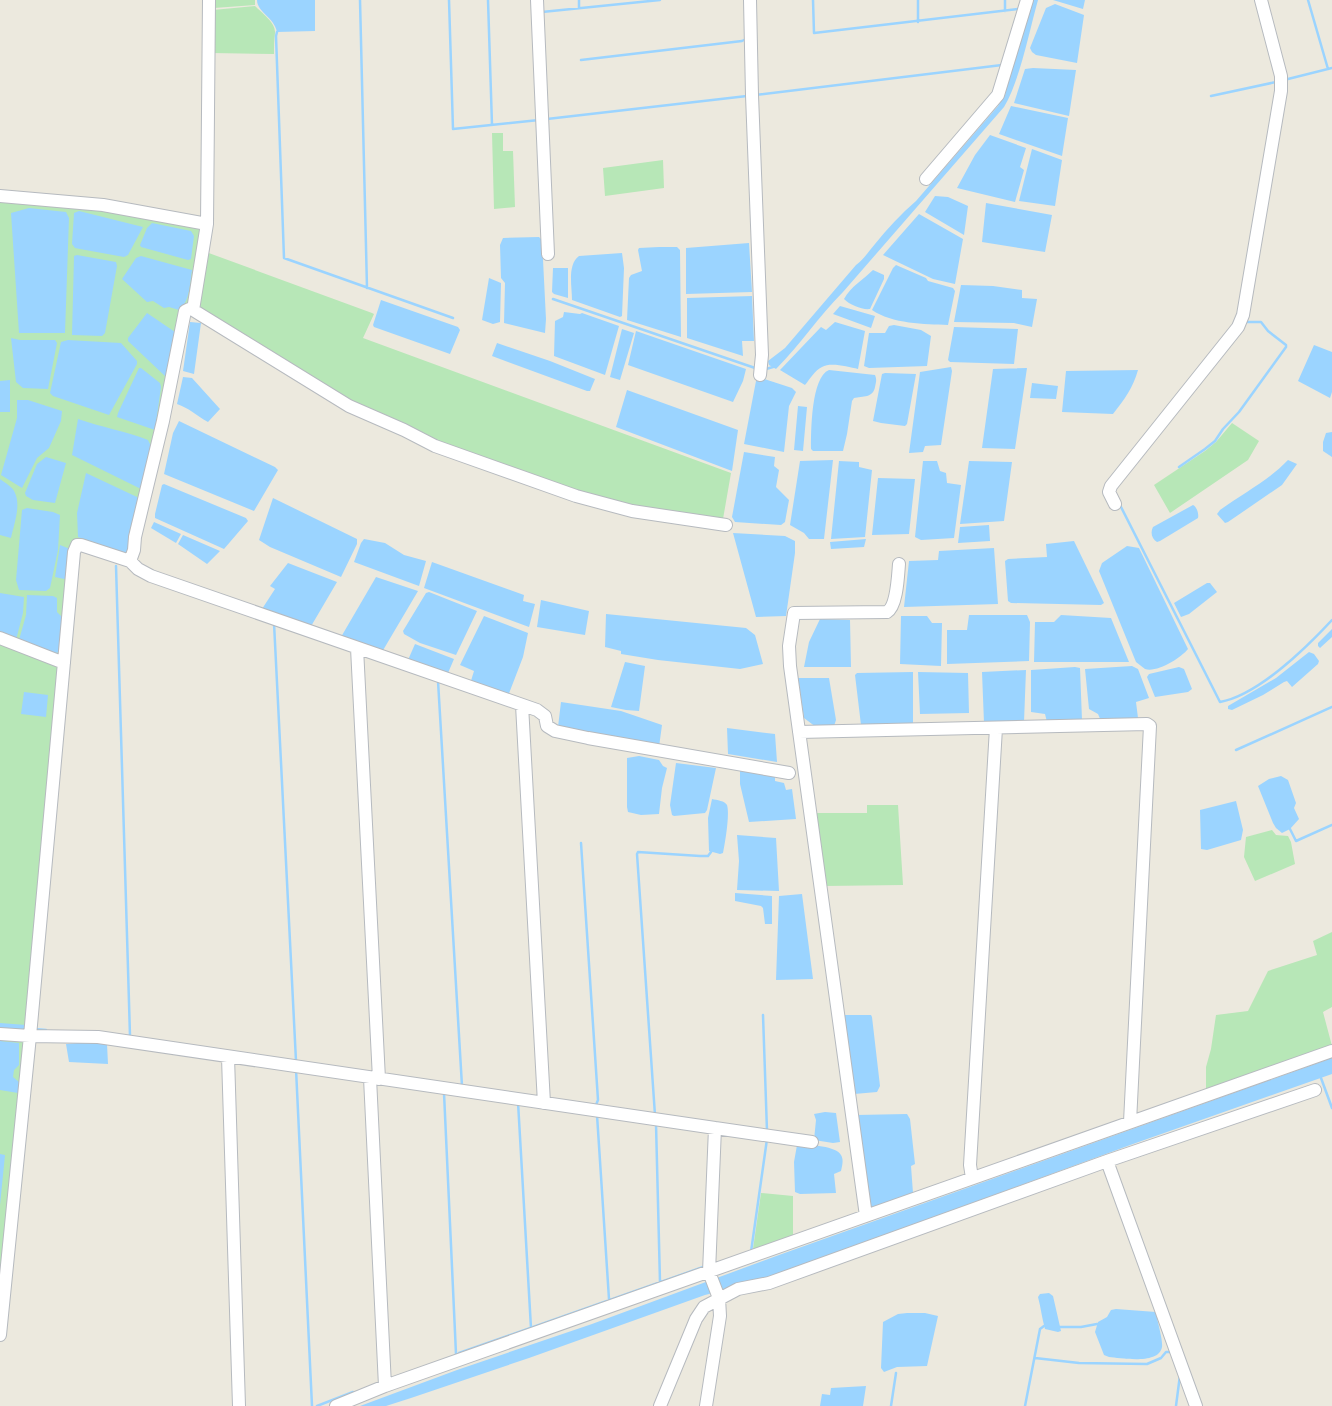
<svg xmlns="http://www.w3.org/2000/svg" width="1332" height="1406" viewBox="0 0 1332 1406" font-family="Cabin,sans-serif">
<rect width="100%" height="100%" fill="#ece9de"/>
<path fill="#b7e7b7" d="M212 0H255V5L214 8Z
M255 6C262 13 276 23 275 33 274 40 274 47 274 54L212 53 213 10Z
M492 133H503V151H513L515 207 494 209Z
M663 160 664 188 605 196 603 168Z
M0 198 103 208 200 225 204 236 129 558 79 541 61 654 57 656 0 635Z
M206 252 372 313 374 314 363 338 731 473 723 519 643 508 583 493 434 440 344 397 197 305Z
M1232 423 1259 441 1248 460 1170 513 1154 485 1205 451 1216 442Z
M0 641 61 664 27 1033 0 1031Z
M867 805H898L903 885 825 886 814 813H867Z
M1272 830 1276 835 1288 836 1291 842 1295 864 1255 881 1244 857 1246 837Z
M1332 932V1007L1323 1012 1332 1046 1206 1091V1067L1211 1049 1216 1015 1248 1011 1268 971 1317 955 1313 941Z
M0 1038 26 1040 0 1294Z
M761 1193 793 1196V1236L753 1249Z"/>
<path fill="#9bd4ff" d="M257 0H315V31L277 32C274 17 257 12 257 0Z
M1032 0H1038C1029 32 1020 80 1004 107L843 292C819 316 800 345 776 369L769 365 768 361 785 348 856 265C864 259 868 252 875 244 887 229 901 214 916 201L998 106 1005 95 1016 51Z
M1053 0H1085L1083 9Z
M1055 4 1084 15 1077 63 1036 55 1032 52 1030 48 1046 8Z
M1033 68 1076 70 1069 116 1014 103 1025 69Z
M1011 106 1068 118 1062 156 999 134Z
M990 135 1026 148 1020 167 1024 170 1015 202 957 188 975 155Z
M1032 149 1062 160 1055 206 1019 201Z
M935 196 948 197 968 206 964 235 925 212Z
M986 203 1052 215 1045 252 982 242Z
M29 208 66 212 69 218 65 333H19L11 213Z
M79 211 143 227 128 255 124 257 80 249 75 248 72 244 74 213Z
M919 214 963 239 955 284 933 279 883 255Z
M152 223 191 231 194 236 191 259 188 260 141 247 140 245 147 228Z
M539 237 542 240 546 319 545 333 504 323 505 283 501 278 500 245 503 238Z
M749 243 752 292 686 294V248Z
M659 247H677L680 250 681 337 627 320 629 278 631 275 642 271 638 250 639 248Z
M622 253 624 268 622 316 620 317 572 300C572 286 567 265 579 256Z
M77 255 116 262 117 266 105 333 102 336 72 335 74 256Z
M141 256 192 270C190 282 190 302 179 310L169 307 164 308 153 301 147 302 122 279 136 258Z
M896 265 926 278 928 281 953 288 955 291 948 325C925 324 892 324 872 310L893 268Z
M553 268H568V298L554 294 552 292Z
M873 270 884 275V279L870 309C862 310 850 305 844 299 851 286 863 280 873 270Z
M489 278 501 283 500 322 493 324 482 320Z
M961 285 993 286 1022 290V298L1037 299 1032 327 1014 323 954 322Z
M752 296 754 341H742L743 356 687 338V298Z
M381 300 458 327 460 330 450 354 374 327 373 325Z
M840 306 875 316 871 328 833 314Z
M564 312 580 314 582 313 619 326 605 375 554 356 555 321 563 317Z
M147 313 175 332 166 377 128 341V338Z
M190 322 201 323 194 374 183 371Z
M835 322 865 331 858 369C848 367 831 362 822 367 815 370 810 379 805 385L780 370 821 327 826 330Z
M894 325 921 330 931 336 927 366 869 368 864 366 869 333H885L889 326Z
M954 327 1018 329 1014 364 950 362 948 360Z
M622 329 634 333 620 380 610 377Z
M636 331 746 369 743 381 733 402 628 365Z
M11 338 20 340H55L57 343 48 389 23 388 16 382Z
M68 340 121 343 137 361V364L109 415 53 396 50 393 61 342Z
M497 343 550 361 595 379 590 391H587L492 356Z
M1314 345 1332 352V392L1330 398 1298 381Z
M951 367 952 371 941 445 925 446 923 452 909 453 920 372Z
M139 368H141L160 383 161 387 155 430 117 417 118 413Z
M1027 368 1015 449 982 448 993 369Z
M829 370 875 375C877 380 876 382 875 387 873 398 863 396 854 398L852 401 847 434 843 451H813L811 449C811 432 811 377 829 370Z
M1138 370C1133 388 1124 400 1113 414L1062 412 1066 371Z
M885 373 916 374 907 424 905 426 881 423 873 421 882 374Z
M183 377 192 378 220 409 208 422C197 416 189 408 177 404Z
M761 378 792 388 796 392 789 406 784 452 744 444 756 381Z
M10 380V412H0V381Z
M1032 383 1058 386 1056 399 1030 398Z
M627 390 738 430 732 471 616 427Z
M17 400H28L62 411 61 421 49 448 37 458 22 488 1 475 17 418Z
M798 406 807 407 803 451 794 450Z
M78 419C101 427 125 431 148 440L151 446 141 489 72 455Z
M179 421 275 467 278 470 254 511 164 474 173 433Z
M1332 432V457L1323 451V442L1326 433Z
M744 452 775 457 774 466 779 470 776 487 789 500 785 522 781 525 735 522 732 517Z
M46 457 66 463 55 503 33 500 26 496 25 493 37 464Z
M833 460 824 539H809L804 533 790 525 800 461Z
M1288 460 1297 464 1282 485 1228 522 1225 523 1217 514 1220 510C1243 493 1268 481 1288 460Z
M839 461 859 462V467L872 470 865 537 831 539Z
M923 461H937L940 471 946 473 947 483 961 485 954 538 921 540 915 537Z
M969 461 1012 462 1004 521 960 524Z
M86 473 137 497 139 502 129 554 78 537 77 513Z
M878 478 915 479 909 534 872 535Z
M0 479C5 483 13 487 15 493 21 506 14 524 11 538L0 535Z
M164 484 246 518 248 521 224 549 155 518V514L162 485Z
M273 498 357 539V544L341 577 270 547 259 540Z
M1193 505C1197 507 1199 514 1198 518L1160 541 1157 542C1152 539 1150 533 1153 527Z
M27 508 53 512 60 515 58 550 50 588 46 591 19 590 16 580 22 510Z
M154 522 181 534 176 543 151 528Z
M989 525 990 541 958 543 960 527Z
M733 533 785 536 795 541V553L786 616 756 617Z
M183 535 220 551 207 564 178 544Z
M364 539 385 543 404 555 426 561 419 586 354 562 361 543Z
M866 539 864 547 831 549 830 542Z
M1074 541 1104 603 1101 605 1011 603 1008 601 1005 561 1008 559 1047 557 1046 544Z
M60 545 70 549 68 576 64 579 55 577Z
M1127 546 1139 548 1188 649C1181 658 1157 673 1145 669 1142 667 1139 664 1136 662L1099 571 1102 563Z
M994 548 998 604 904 607 909 561 938 560 939 551Z
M432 562 524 595 523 601 535 604 529 627 424 588Z
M288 563 337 582 310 628 262 609 275 589 270 586Z
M376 577 418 591 382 652 341 637Z
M1207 583H1210L1217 592 1189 614 1181 617 1174 603Z
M429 592 477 611 456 655 420 643 404 634 403 631 426 593Z
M0 593 24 597 23 613 16 640 0 633Z
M27 595 53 596 57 598V612L62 617 59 652 56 653 19 640 26 615Z
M541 600 589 611 585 635 537 627Z
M606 614 746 628 755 635 763 664 740 669 658 660 621 654V651L605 647Z
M969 615H1027L1030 622 1029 661 947 664V630H967Z
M1061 615 1111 618 1129 662H1034L1035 622H1054Z
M484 616 528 633 523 657 508 696 470 684 474 671 460 665Z
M901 616H927L932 623H942L941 666 900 664Z
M820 619 850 620 851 667H804L809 642Z
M1332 629V637L1320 648 1318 646V643Z
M415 644 454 659 448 673 408 660Z
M1309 652 1314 654 1319 661 1318 664 1292 687 1287 681 1284 682 1263 695 1232 710 1228 709V706L1276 678Z
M625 662 645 666 639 711 626 710 611 707Z
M1132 666 1138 669 1149 698 1136 702 1138 718 1135 720 1101 721 1098 714 1089 709 1085 669Z
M1075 667 1080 668 1082 720 1047 722 1045 714 1031 712V670Z
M1179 667 1184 669 1192 689 1188 692 1155 697 1147 677 1149 674Z
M1026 670 1024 722 984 723 982 672Z
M913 672V724L861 725 855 675 857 673Z
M918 672 968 673 969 713 920 714Z
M798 678H829L836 720 834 726 816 727 804 718Z
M24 692 48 695 46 717 21 714Z
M561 702 621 711 662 725 659 747 558 727Z
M727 728 775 734 777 762 728 754Z
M639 756 659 760 663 766 667 768 662 788 659 814 641 815 628 812 627 807V758Z
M676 763 716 768 707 810 705 813 674 816 672 815 670 805Z
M740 770 775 775V781L784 783 786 790 792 789 796 819 749 822 740 784Z
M1281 776 1288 780 1296 803 1294 808 1299 819 1290 829 1282 833 1276 828 1273 823 1258 786 1269 779Z
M712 799C717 800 725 801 727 805 730 814 725 843 723 853L720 854 709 851 708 818Z
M1236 801 1243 830 1241 840 1207 850 1201 849 1200 810Z
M737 835 776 838 779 891 737 890 739 861Z
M735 893 772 896V924H765L763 908 761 906 735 901Z
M802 894 813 979 776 980 779 896Z
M844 1015H871L872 1017 880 1086 877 1092 854 1094Z
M0 1023 26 1025 25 1032 0 1030Z
M0 1041 19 1043V1065L14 1070 13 1077 20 1083 18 1093 0 1090Z
M89 1042 107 1044 108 1064 69 1062 66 1044Z
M1332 1058V1074L1133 1144 757 1282 705 1295 529 1358 411 1398 386 1406H360L457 1370 592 1324 779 1255Z
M825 1112 836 1113 840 1142 833 1143 814 1140 816 1120 814 1114Z
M907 1114 910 1119 915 1164 911 1166 913 1193 872 1208 870 1207 856 1115Z
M799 1144C809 1145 837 1146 841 1155 844 1160 842 1166 841 1171L834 1174 836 1193 800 1194 795 1192 794 1162 797 1145Z
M0 1154 5 1155 0 1205Z
M1049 1293 1053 1296 1061 1331 1058 1332 1045 1329C1042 1319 1041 1308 1038 1297L1040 1294Z
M1116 1309 1156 1312C1157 1321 1163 1339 1162 1347 1159 1365 1121 1358 1109 1357L1104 1355 1095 1332 1098 1322 1107 1317 1111 1310Z
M907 1313H925L938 1316 927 1366 897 1367 884 1372 881 1368 883 1322 898 1314Z
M866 1386 863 1406H820L822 1394 830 1395 831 1388Z"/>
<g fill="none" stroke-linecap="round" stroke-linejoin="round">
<path stroke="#9bd4ff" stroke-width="2.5" d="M360 0 367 288
M449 0 453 129 539 120
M488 0 492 125
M579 0V8
M813 0 814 33 1018 9
M918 0V22
M1005 0V11
M1308 0 1328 69
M542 12 660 0
M277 32 276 36 284 258 453 318
M581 60 742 41 746 39
M1284 80 1332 68
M755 95 1002 65
M1211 96 1276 82
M547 119 747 96
M553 299 758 369
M766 369 773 367
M1179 467 1205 449 1215 441 1223 429 1239 412 1286 347V345L1268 331 1261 322H1247
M1120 505 1220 702C1258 695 1306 648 1332 620
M116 566 130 1036
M274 623 296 1061
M438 681 462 1086
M1236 750 1332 707
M1290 829 1296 841 1332 825
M581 843 598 1100 596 1105
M763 1015 767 1131
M34 1029 46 1030
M296 1069 312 1406
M1321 1078 1332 1108
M444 1093 456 1354
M518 1102 531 1328
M597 1115 609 1299
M655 1115 637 854 638 852 700 856H708L711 852
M656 1124 660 1282
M751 1252 767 1139
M1059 1327H1081L1097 1324
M459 1353 706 1266
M1035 1358 1079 1363 1147 1364 1161 1358 1166 1352H1172
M317 1406 353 1392
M891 1406 896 1373
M1025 1406 1040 1329 1044 1326
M1176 1406 1180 1375"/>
<g stroke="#b6babf" stroke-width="14">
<path id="minor" d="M537 0 548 254
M750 0 752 95 762 355 760 375
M926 179 998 95 1027 0
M0 196 103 205 207 224
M193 310 207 224 209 0
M1115 504 1109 492 1111 486 1238 327 1243 315 1281 91V76L1261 0
M130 561 138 569 151 576 537 710 545 716 547 726 555 731 588 738 789 773
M0 638 64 663
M357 648 379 1079
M522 705 544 1103
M799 732 1147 724 1150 726 1130 1122
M0 1034 30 1036 98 1037 715 1128 709 1272 719 1298 720 1316 706 1406
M228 1057 239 1406
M370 1078 385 1386
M715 1128 812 1142
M1107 1161 1196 1406
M972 1178 970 1165 996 728
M866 1216 790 666 789 646 794 613 887 612C897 606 898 576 899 564
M0 1335 30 1036 74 552 77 545H81L130 561 134 550 135 537 163 421 185 311 189 309 193 310 349 406 404 430 435 446 576 496 632 511 726 525
M336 1406 385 1386 1332 1051
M660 1406 696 1319 704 1307 738 1289 769 1283 1107 1161 1315 1090"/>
</g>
<use href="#minor" stroke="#fff" stroke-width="12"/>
</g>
</svg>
